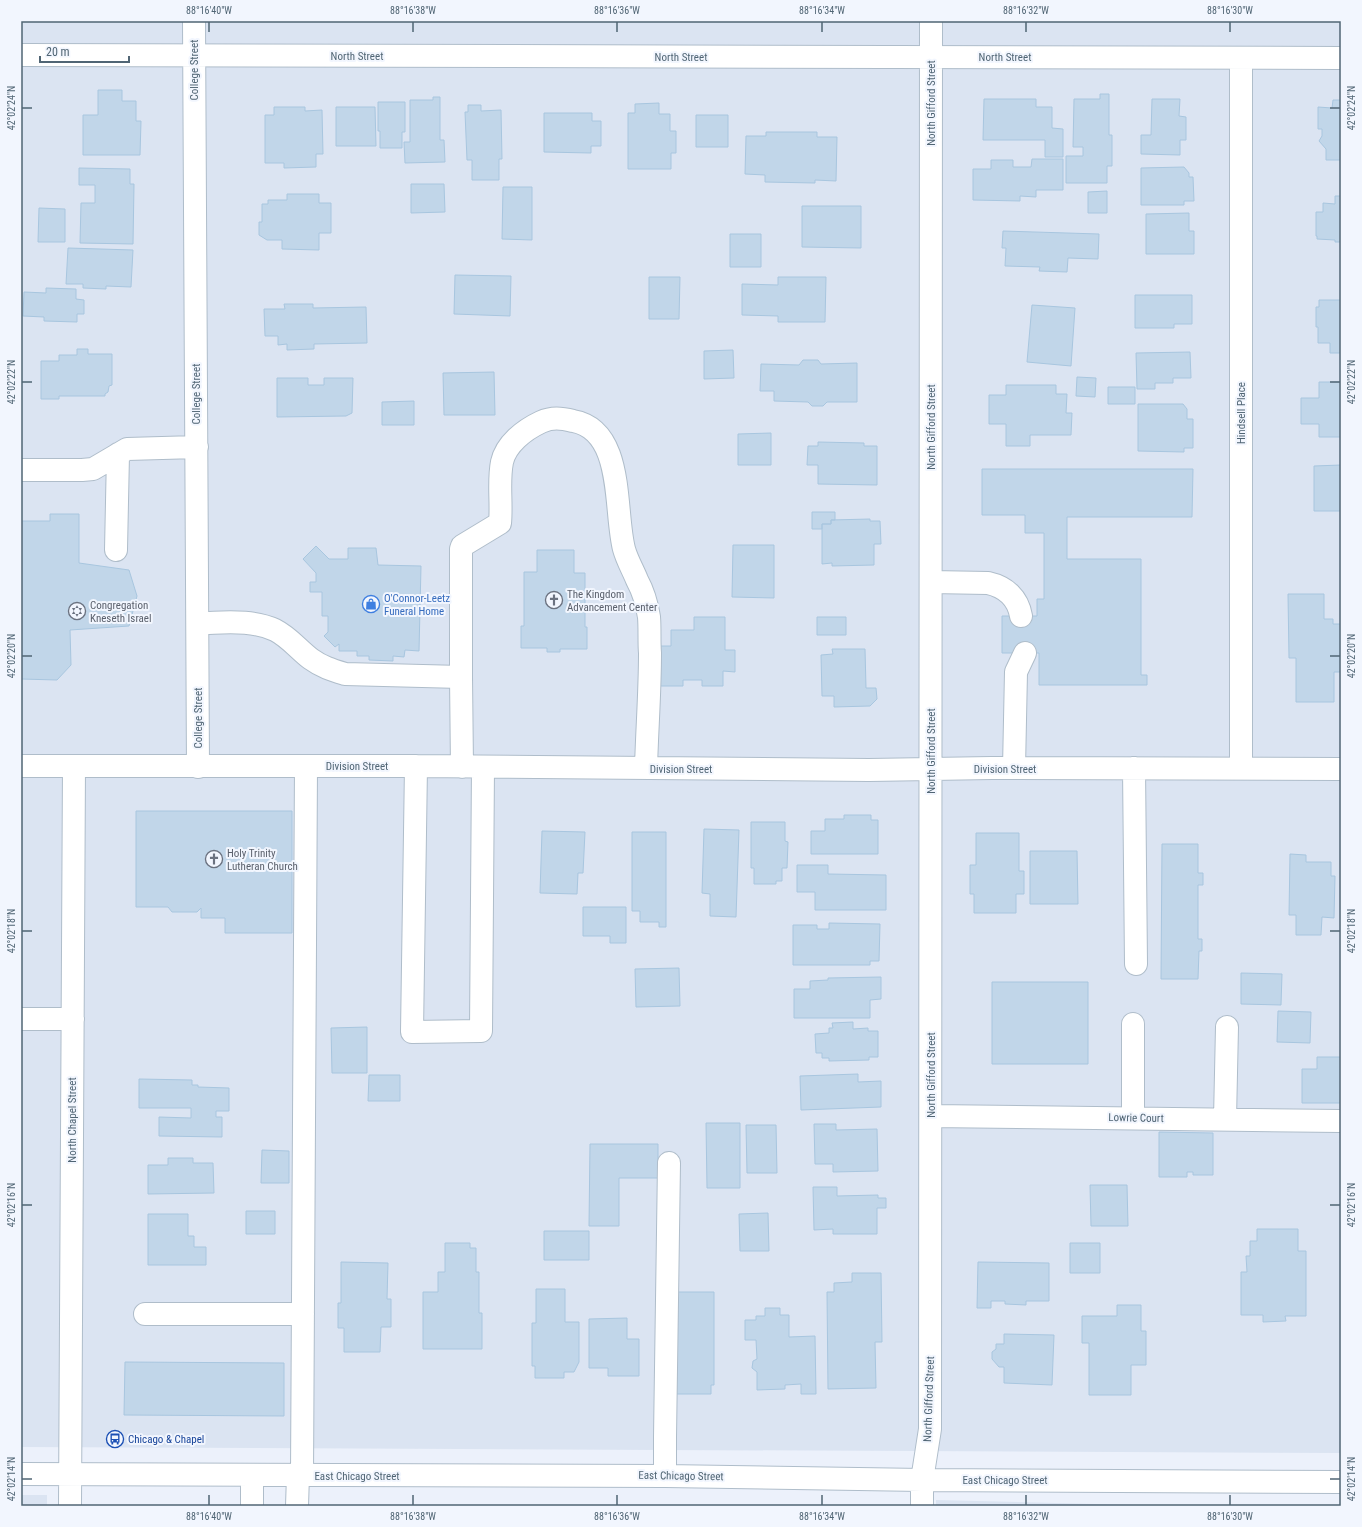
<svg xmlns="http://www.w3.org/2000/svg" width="1362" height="1527" viewBox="0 0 1362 1527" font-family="'Roboto Condensed',sans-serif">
<rect width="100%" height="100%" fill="#ecf1fb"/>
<path fill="#dbe4f2" d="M21 21H1341V1453L21 1447Z
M21 1495H47V1506H21Z
M936 1500 1173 1506H936Z"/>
<path fill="#c1d6e9" stroke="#a8c6df" d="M98 90H122V101H136V121H141L140 155H83V115H98Z
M1100 94H1109V135H1112V166H1107V183H1066V156H1083V147H1073L1074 99H1100Z
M433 97H440V140H444L445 162 405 163 404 142H410V100H433Z
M984 99H1036V107H1052V128L1063 129V157H1045V140H983Z
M1152 99H1180L1179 116 1186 117V140H1180V155L1141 154V135H1151Z
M1333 100H1341V160H1326V149L1319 141 1322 136V129H1318V107L1332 108Z
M378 102H405V132H402V148H380V131H378Z
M659 103V114H670V131H676V153H671V169H628V113H635V104Z
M468 105H481V111L501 110 502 159H499V180H472V160H467L465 112H468Z
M274 107H305V111L322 110 323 154H316V167L284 168V163H265V115H274Z
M336 107H375L376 146H336Z
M544 113H592V121H601V146H591V153L544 152Z
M696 115H728V147H696Z
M766 132H817V137H837L836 181 815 180V183L765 182V175L745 174 746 136H766Z
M1032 159H1063V190H1036V197L1020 196V201L973 200V169H991V160H1013V167H1031Z
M1184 167 1189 173V177H1193L1194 201H1184V205H1141V168Z
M79 168 130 169V184H134L133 244 80 243 81 203H95V185H79Z
M411 184H444L445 212 411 213Z
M503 187H532V240L502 239Z
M1107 191V213H1088V192Z
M287 194H319V203H331V233H319V250L282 249V240H267L259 235V222H262V204H268V200H287Z
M1335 196H1341V242H1335V240L1317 239V236H1316V212H1323V203L1335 204Z
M802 206H861V248L802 247Z
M39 208 65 209V242H38Z
M1189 213V231H1194V254H1146V214Z
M1003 231 1099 234 1098 259 1068 258 1067 272 1039 271 1040 267 1005 266 1006 248H1002Z
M730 234H761V267H730Z
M68 248 133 250 131 287 106 286V289L83 288V284H66Z
M455 275 511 276 510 316 454 314Z
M649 277H680L679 319H649Z
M778 277H826L825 322H778V316L742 315V284L778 285Z
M46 288 76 289V299L84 300V314H77V322L44 321V317L23 316 24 292 46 293Z
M1135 295H1192V324H1174V328H1135Z
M1319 300H1341V353H1330V343H1318V327H1316V307H1319Z
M284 304H313V308L366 307 367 343 314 344V349L287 350V344L278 345V336H265L264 309H285Z
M1032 305 1075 308 1071 366 1027 362Z
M77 349H88V354H112V385L109 386 108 392 105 394V396H59V399H41V361H59V355H77Z
M733 350 734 378 704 379V351Z
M1190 352 1191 378H1173V383H1155V389H1137L1136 353Z
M803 360H818L821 364 857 363V402H827L823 406H812L808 402 774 401V391H760L761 364 799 365Z
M494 372 495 415H444L443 373Z
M1077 377 1096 378 1095 397 1076 396Z
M277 378H308V385H324V378H353L352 413 346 416 277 417Z
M1319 382H1341V437H1319V424H1301V398H1319Z
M1006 385H1056V394H1067L1066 413H1072L1071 435H1030V446H1006V424H989V395H1006Z
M1108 387H1135V404H1108Z
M414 401V425H382V402Z
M1138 404H1183L1187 409V419H1193V448H1184V452L1138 451Z
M771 433V465H738V434Z
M818 442 864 443V446H877V485L818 484V465H807L808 446H818Z
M1341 465V511H1314V466Z
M982 469H1193L1192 517H1067V559H1141V675H1147V685H1039V653H1002V616H1037V599H1044V533H1025V515H982Z
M812 512H835V520H831V524H822V529H812Z
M50 514H79V563L129 570 137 596 129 626 70 630 71 665 57 680 21 679V521H50Z
M870 519V521H880L881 544H874V565L832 566V563L822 564V524H831V520Z
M733 545H774V598L732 597Z
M316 546 329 559H348V548H376L378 565 421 566 419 651 405 650 404 657 393 656V661L369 660V656H357V651H339V644L335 647 324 636 328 632V616H322V592H310V582H316V573L303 559Z
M537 550H574V573H585V627H587V649H560V652H547V648H521V626H524V572H537Z
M1288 594H1324V619H1333V624H1341V672H1334V702H1296V658H1289Z
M694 617H725V650H735V672L723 671V686H702V680H683V686H660V646H671V630H694Z
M817 617H846V635H817Z
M832 649H865L866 688H876L877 699 870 706 834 707V696H822L821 655 833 654Z
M136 811H292V933H225V918H201V908L197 912H172L168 907H136Z
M844 815H871V820H878V854H811V831H825V819H844Z
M751 822H785V841L788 842 787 868H782V881H776V884H754V868H751Z
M704 829 739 830 736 917 710 916V894L702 893Z
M542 831 585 832 583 873H578L577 894 540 893Z
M632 832H666V927H659V922H640V911H632Z
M976 833H1019V871H1024V894H1016V913H974V894H970V865H976Z
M1162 844H1198V873H1203V885H1198V939H1202V951H1199L1198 979H1161Z
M1030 851H1077L1078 904H1030Z
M1290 854 1306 855V862H1331V876H1335L1334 918 1322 917 1321 935H1296V915H1289Z
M797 865H828V874L886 875V910H815V892H797Z
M583 907H626V943H610V936H583Z
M829 923 880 924 879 961H870V965H793V925H817V929H829Z
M679 968 680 1006 636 1007 635 969Z
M1241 973 1282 974 1281 1005 1241 1004Z
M881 977V999L870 1000V1018H794V989H810V981L828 980V978Z
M992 982H1088V1064H992Z
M1278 1011 1311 1012 1310 1043 1277 1042Z
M853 1022V1029L868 1028V1031H878V1057H869V1060L829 1061V1058H822V1053H816L815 1034 829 1033V1028H833L832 1023Z
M367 1027V1073H332L331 1028Z
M1317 1057H1341V1103H1302V1069H1317Z
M858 1074V1082L881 1081V1107L801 1110 800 1076Z
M369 1075H400V1101H368Z
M139 1079 192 1080V1085H198V1087L229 1088V1111H216V1117H222V1137L159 1136V1117L191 1118V1108H139Z
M706 1123H740V1188H707Z
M814 1124H836V1130L877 1129 878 1171 833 1172V1164H815Z
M746 1125H776L777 1173H747Z
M1159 1132 1213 1133V1175H1193V1172H1187V1177H1159Z
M590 1144H658V1178H619V1226H589Z
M262 1150 289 1151V1183H261Z
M168 1158H193V1163H213L214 1193 148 1194V1165H168Z
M1090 1185H1127L1128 1226H1091Z
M813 1187H837V1196L878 1195V1198H886V1208H877V1234H833V1229L814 1230Z
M246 1211H275V1234H246Z
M768 1213 769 1251H740L739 1214Z
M148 1214H188V1236H194V1247H206V1265H148Z
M1257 1229H1298V1251H1306V1316H1285L1286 1321 1263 1322V1315H1241V1272H1247L1246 1256H1250V1241H1257Z
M544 1231H589V1260H544Z
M445 1243H470V1248H476V1272H479V1313H482V1349H423V1292H438V1272H445Z
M1070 1243H1100V1273H1070Z
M341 1262 388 1263 387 1299H391V1327H381L380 1352H344V1328H338V1303H341Z
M978 1262 1049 1263V1301H1026V1305L1005 1304V1301H991V1308H977Z
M852 1273H881L882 1342H875L876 1388 828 1389 827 1292H834V1283L852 1282Z
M536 1289H565V1322H579V1362L574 1372H564V1378H535V1366H532V1323H536Z
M677 1292H714V1385H711V1394H675Z
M1117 1305H1141V1331H1146V1365H1131V1395H1089V1343H1082V1316H1117Z
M765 1308H780V1315H789V1337L815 1336 816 1394H801V1384L785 1385V1389L757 1390V1372L752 1368 753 1361 757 1359 756 1340H745V1320H756V1316H765Z
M627 1318V1339H639V1376H608V1368H589V1319Z
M1004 1334 1054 1335 1052 1385 1004 1383V1367H999L992 1359V1352L996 1349V1344H1004Z
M125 1362 284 1363V1416L124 1415Z"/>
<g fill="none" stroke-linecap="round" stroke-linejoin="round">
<g stroke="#afbdca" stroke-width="24">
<path id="minor" d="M194 21 198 767
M21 55 1341 58
M21 470H82L93 469 127 449 197 447
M116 550 118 454
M931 582 988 583C1006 587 1018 598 1021 616
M198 623C223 623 251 619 275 630 289 637 299 650 311 659 322 667 332 670 345 674L461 677 462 767
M461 677V549L462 546 500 523C502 503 498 482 502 462 506 444 524 430 541 422 552 417 561 418 573 421 625 430 614 511 624 549 627 560 633 570 637 580 643 591 647 604 649 617 650 629 649 642 650 653 650 692 647 730 646 768
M21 766H416L869 770 992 768 1341 769
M416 766 412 1032 481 1031 483 767
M1014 768 1016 672 1025 653
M1134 768 1136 964
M1241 768V58
M21 1019H73
M931 1116 1341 1121
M1133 1118V1024
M1225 1119 1227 1027
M145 1314H303
M21 1474 665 1476 922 1480 1341 1482
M252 1475V1506
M302 1476 306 766
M665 1476V1437L669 1163
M70 1506 74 766
M297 1506 298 1475
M922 1506V1480L930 1429 931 21"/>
</g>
<use href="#minor" stroke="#fff" stroke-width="22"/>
</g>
<path fill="none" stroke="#506574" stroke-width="1.5" d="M209 22V32M413 22V32M617 22V32M822 22V32M1026 22V32M1230 22V32M22 108H32M1330 108H1340M22 382H32M1330 382H1340M22 656H32M1330 656H1340M22 931H32M1330 931H1340M22 1205H32M1330 1205H1340M22 1479H32M1330 1479H1340M209 1495V1505M413 1495V1505M617 1495V1505M822 1495V1505M1026 1495V1505M1230 1495V1505"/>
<defs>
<g id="church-ring" transform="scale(0.9)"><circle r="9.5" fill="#f2f6fe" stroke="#6b7280" stroke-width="1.5"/><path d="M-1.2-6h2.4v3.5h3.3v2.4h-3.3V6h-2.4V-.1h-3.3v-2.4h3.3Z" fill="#6b7280"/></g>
<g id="shop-ring" transform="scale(0.9)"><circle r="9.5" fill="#f2f6fe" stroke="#3f7fe0" stroke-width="1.5"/><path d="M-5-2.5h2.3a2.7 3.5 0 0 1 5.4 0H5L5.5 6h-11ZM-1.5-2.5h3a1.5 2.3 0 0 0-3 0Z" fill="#3f7fe0"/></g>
<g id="synagogue-ring" transform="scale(0.9)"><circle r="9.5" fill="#f2f6fe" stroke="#6b7280" stroke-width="1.5"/><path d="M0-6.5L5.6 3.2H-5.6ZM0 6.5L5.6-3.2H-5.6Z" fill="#6b7280"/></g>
<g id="bus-ring" transform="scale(0.9)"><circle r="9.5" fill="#f2f6fe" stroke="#1a4fb4" stroke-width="1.5"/><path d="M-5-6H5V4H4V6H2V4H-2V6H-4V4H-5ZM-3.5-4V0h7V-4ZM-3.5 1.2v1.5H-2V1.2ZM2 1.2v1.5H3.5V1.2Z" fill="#1a4fb4"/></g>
</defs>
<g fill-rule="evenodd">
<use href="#church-ring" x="554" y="600"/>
<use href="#shop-ring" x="371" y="604"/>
<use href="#synagogue-ring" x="77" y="611"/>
<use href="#church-ring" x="214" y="859"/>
<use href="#bus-ring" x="115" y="1439"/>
</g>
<g text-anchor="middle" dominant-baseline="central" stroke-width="4" stroke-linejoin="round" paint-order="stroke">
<g font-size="11" fill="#506574" stroke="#f2f6fe">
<text x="357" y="56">North Street</text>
<text x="681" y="57">North Street</text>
<text x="1005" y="57">North Street</text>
<text transform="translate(194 70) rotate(-90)">College Street</text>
<text transform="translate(931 103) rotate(-90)">North Gifford Street</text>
<text transform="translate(196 394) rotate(-90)">College Street</text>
<text transform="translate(1241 413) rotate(-90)">Hindsell Place</text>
<text transform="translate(931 427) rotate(-90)">North Gifford Street</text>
<text transform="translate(198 718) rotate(-90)">College Street</text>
<text transform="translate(931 751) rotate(-90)">North Gifford Street</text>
<text x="357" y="766">Division Street</text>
<text x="681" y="769">Division Street</text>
<text x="1005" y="769">Division Street</text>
<text transform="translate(931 1075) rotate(-90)">North Gifford Street</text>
<text transform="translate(1136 1118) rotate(1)">Lowrie Court</text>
<text transform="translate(72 1120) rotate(-90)">North Chapel Street</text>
<text transform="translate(929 1399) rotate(-88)">North Gifford Street</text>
<text x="357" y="1476">East Chicago Street</text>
<text transform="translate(681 1476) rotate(1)">East Chicago Street</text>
<text x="1005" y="1480">East Chicago Street</text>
</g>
<g font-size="11" fill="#5b616d" stroke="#f2f6fe" text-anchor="start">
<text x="567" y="594">The Kingdom<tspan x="567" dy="13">Advancement Center</tspan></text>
<text x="90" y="605">Congregation<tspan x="90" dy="13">Kneseth Israel</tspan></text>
<text x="227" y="853">Holy Trinity<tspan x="227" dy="13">Lutheran Church</tspan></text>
</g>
<g font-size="11" fill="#366cbe" stroke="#f2f6fe" text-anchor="start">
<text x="384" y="598">O'Connor-Leetz<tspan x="384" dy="13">Funeral Home</tspan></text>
</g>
<g font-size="11" fill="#164399" stroke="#f2f6fe" text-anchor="start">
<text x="128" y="1439">Chicago &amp; Chapel</text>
</g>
</g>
<rect width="1362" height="1527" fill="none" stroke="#f2f6fe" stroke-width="44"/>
<path d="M40 56v6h89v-6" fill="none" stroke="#506574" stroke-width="2"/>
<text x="46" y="56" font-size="12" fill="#506574" stroke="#f2f6fe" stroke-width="3" paint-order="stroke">20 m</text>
<rect x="22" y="22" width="1318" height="1483" fill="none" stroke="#506574" stroke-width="1.5"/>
<g font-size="10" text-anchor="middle" fill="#506574">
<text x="209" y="14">88°16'40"W</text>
<text x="413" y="14">88°16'38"W</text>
<text x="617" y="14">88°16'36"W</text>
<text x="822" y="14">88°16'34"W</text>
<text x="1026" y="14">88°16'32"W</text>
<text x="1230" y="14">88°16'30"W</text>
<text transform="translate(11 108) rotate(-90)" y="4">42°02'24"N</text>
<text transform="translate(1351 108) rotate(-90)" y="4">42°02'24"N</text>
<text transform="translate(11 382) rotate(-90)" y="4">42°02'22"N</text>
<text transform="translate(1351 382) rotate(-90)" y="4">42°02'22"N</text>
<text transform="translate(11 656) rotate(-90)" y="4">42°02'20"N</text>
<text transform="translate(1351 656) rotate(-90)" y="4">42°02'20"N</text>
<text transform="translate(11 931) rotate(-90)" y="4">42°02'18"N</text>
<text transform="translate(1351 931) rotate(-90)" y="4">42°02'18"N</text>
<text transform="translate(11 1205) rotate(-90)" y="4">42°02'16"N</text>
<text transform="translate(1351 1205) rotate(-90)" y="4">42°02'16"N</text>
<text transform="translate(11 1479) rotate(-90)" y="4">42°02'14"N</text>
<text transform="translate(1351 1479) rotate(-90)" y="4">42°02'14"N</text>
<text x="209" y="1520">88°16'40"W</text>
<text x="413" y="1520">88°16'38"W</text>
<text x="617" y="1520">88°16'36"W</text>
<text x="822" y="1520">88°16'34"W</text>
<text x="1026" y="1520">88°16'32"W</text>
<text x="1230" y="1520">88°16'30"W</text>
</g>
</svg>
